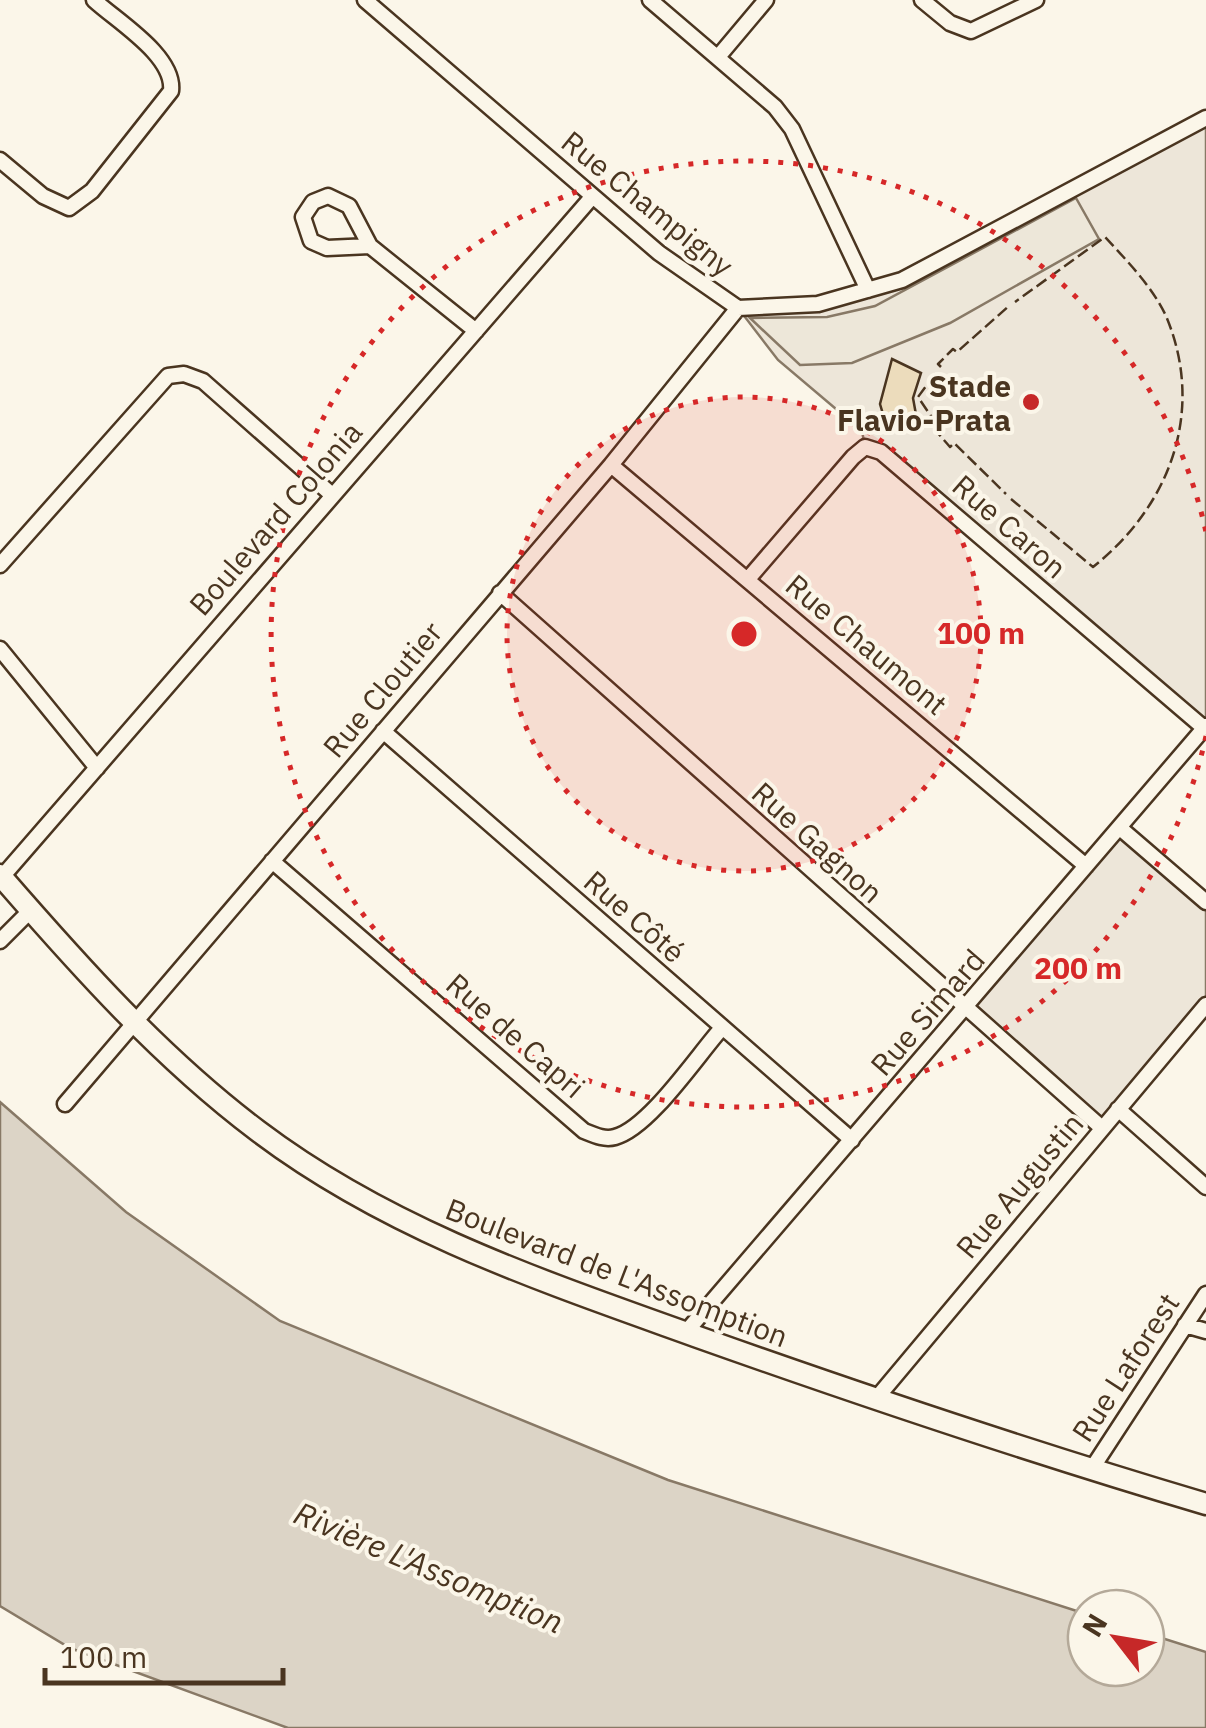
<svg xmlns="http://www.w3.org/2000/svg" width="1206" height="1728" viewBox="0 0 1206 1728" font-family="'IBM Plex Sans',sans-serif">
<rect width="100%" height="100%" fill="#fbf6e9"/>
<path fill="#ede6d9" stroke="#887966" stroke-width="2.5" d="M1206 114V726L865 447 862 431 778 360 738 308 818 304 902 280Z
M1120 828 1206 902V1005L1102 1128 965 1011Z"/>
<path fill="#ede7d9" stroke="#887966" stroke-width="2.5" d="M1076 198 1099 239 950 323 852 363 800 365 750 318 827 317 875 306Z"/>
<path fill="#dcd4c6" stroke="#887966" stroke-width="2.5" d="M0 1102 126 1212 280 1321 668 1480 1086 1614V1668H1146V1633L1206 1652V1728H288L70 1648 0 1606Z"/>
<path fill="#ecdcbc" stroke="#4a3520" stroke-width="2.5" d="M892 359 921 373 913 398 917 420 888 431 880 404Z"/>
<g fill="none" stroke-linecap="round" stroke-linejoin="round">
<g stroke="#4a3520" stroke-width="19">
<path id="street" d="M365 0 659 253 738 308 818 304 902 280 1206 118
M650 0 775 107 792 129 868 290
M922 0 950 23 971 31 1036 0
M718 57 766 0
M0 160 43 196 69 208 92 191 171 91C175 56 118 22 94 0
M328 196 349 206 370 246 327 248 311 241 303 217 313 202Z
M370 246 476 331
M611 465 1086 866
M0 565 168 376 184 374 203 381 331 494
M748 579 853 457 865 447 881 452 1204 728
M500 593 1102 1128
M0 649 97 768
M383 731 852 1140
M1120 828 1206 902
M272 861 584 1131C594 1135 604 1140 615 1137 649 1128 697 1056 721 1029
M2 877 592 197
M0 941 30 911
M65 1104 611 465 738 308
M1118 1109 1206 1187
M1185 1325 1206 1331
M686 1332 1206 726
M875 1400 1206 1005
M1091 1470 1206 1294"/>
</g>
<g stroke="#4a3520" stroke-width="25">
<path id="secondary" d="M0 875C79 966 161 1058 258 1131 389 1230 542 1281 695 1336 864 1396 1034 1453 1206 1504"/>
</g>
<use href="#street" stroke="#fbf6e9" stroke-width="14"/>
<use href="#secondary" stroke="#fbf6e9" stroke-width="20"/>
<path stroke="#4a3520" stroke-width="2.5" stroke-dasharray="12 5" stroke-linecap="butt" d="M941 367 938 364 953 349 957 352 1010 305
M937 425 918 397 937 371
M940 428 936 431 950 447 954 443 1006 494
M1011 499 1093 567C1170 506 1206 411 1166 316 1152 286 1127 261 1105 237L1015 302"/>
</g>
<circle cx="744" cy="634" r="237" fill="#d62828" fill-opacity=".12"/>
<g fill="none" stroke="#d62828" stroke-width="5" stroke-dasharray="5 10">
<circle cx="744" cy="634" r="237"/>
<path d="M1206 736A473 473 0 1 1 1206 532"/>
</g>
<circle fill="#c62828" stroke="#fbf6e9" stroke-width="4" cx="1031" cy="402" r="10"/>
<g text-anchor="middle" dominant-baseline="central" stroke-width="8" stroke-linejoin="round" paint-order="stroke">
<g font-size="30" fill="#4a3520" stroke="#fbf6e9">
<text transform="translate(648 203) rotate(39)">Rue Champigny</text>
<text transform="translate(275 518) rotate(-49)">Boulevard Colonia</text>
<text transform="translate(1010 526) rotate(41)">Rue Caron</text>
<text transform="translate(867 644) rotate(40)">Rue Chaumont</text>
<text transform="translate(382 689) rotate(-50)">Rue Cloutier</text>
<text transform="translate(818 842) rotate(42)">Rue Gagnon</text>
<text transform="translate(635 916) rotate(41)">Rue Côté</text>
<text transform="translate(927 1012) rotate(-49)">Rue Simard</text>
<text transform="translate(516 1035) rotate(41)">Rue de Capri</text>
<text transform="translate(1019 1185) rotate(-50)">Rue Augustin</text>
<text transform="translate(617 1272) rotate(21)">Boulevard de L'Assomption</text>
<text transform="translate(1125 1367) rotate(-57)">Rue Laforest</text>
</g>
<g font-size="30" font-weight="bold" fill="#4a3520" stroke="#fbf6e9" text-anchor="end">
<text x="1011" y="385">Stade<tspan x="1011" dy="34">Flavio-Prata</tspan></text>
</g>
<g font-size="32" font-style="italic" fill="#4a3520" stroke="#fbf6e9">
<text transform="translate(429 1567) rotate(23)">Rivière L'Assomption</text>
</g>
</g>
<circle cx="744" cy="634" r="15" fill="#d62828" stroke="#fbf6e9" stroke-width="5"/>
<g font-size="30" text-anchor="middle" font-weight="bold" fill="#d62828" stroke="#fbf6e9" stroke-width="8" stroke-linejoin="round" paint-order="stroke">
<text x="981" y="644">100 m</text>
<text x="1078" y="979">200 m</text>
</g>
<g transform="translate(1116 1638) rotate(301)"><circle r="48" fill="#fbf6e9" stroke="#b4a999" stroke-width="2.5"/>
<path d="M0-8L18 38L0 25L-18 38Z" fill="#c62828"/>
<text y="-15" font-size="28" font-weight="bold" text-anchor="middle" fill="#4a3520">N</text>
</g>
<path d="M45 1668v15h238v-15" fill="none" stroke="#4a3520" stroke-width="5"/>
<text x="60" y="1668" font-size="30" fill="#4a3520" stroke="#fbf6e9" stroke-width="8" paint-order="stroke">100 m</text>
</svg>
